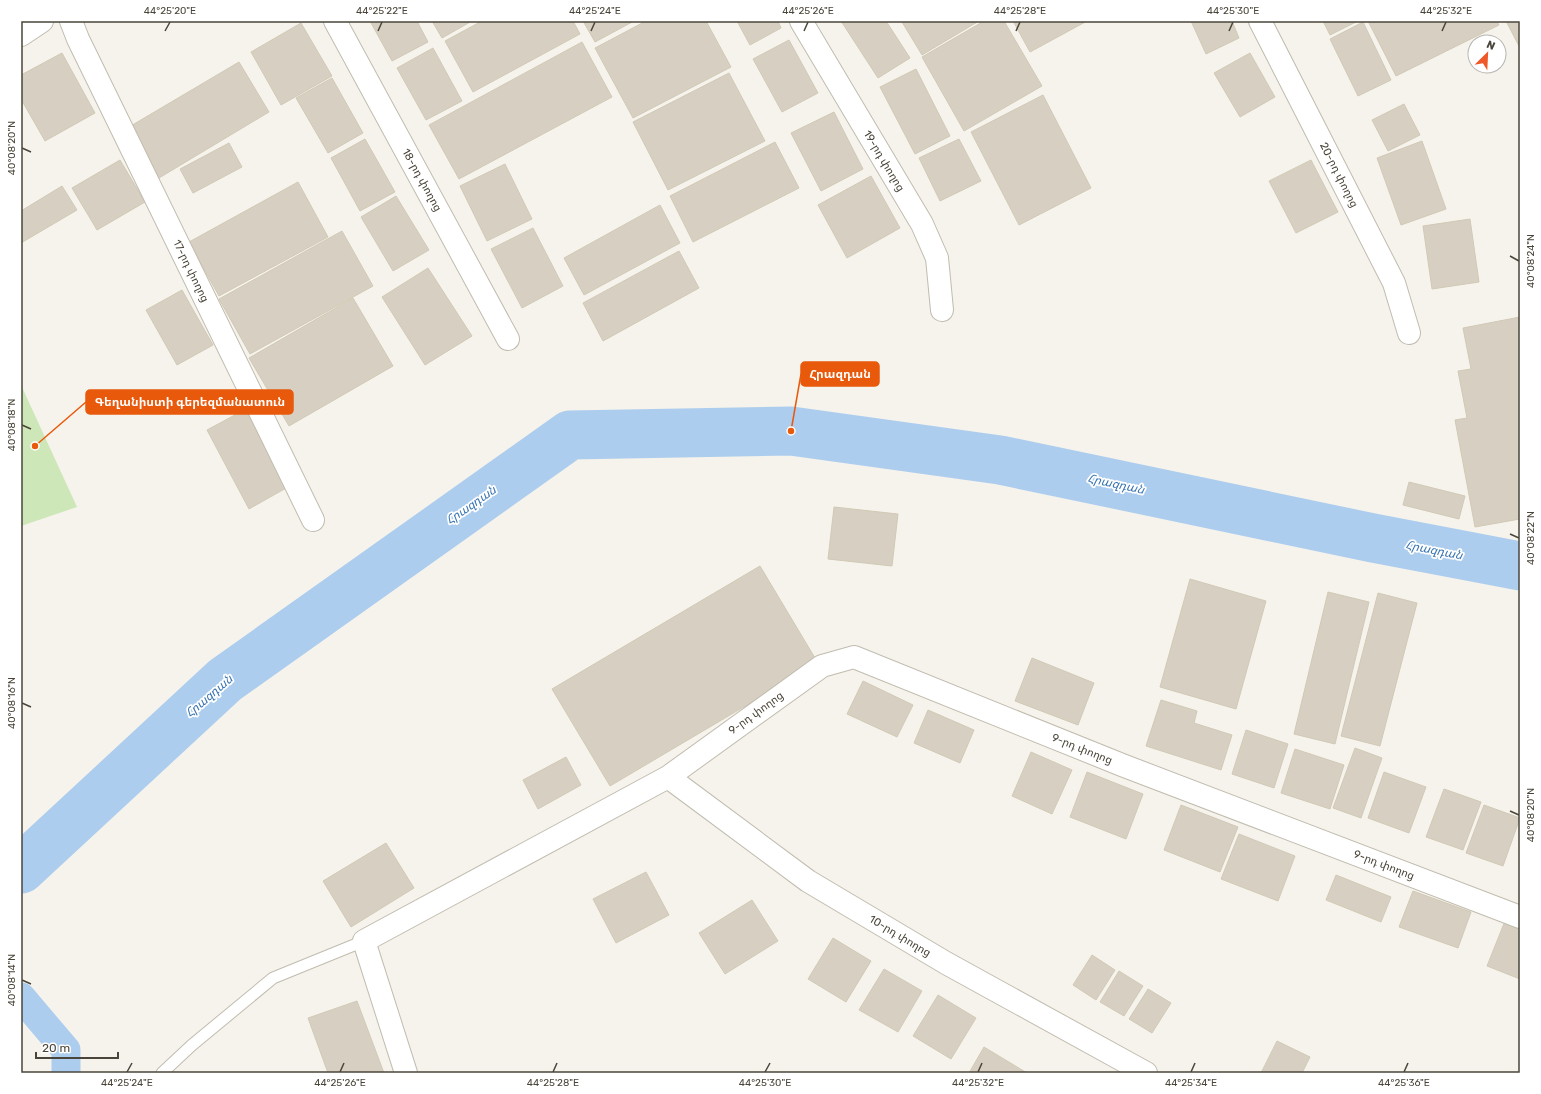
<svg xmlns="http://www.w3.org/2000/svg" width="1541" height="1094" viewBox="0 0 1541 1094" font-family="Rubik,'Noto Sans Armenian',sans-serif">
<rect width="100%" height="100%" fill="#f5f3ec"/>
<path fill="#cde7b8" d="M21 385 77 507 21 526Z"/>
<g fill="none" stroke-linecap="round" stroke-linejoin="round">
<path stroke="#adcdee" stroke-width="29" d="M21 997 66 1050V1073"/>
<path stroke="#adcdee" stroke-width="49" d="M21 869 225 680 570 435 791 431 1000 460 1373 538 1520 566"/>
</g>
<path fill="#d7d0c2" stroke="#d1c9b5" d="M370 21H417L428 42 392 61Z
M432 21H472L442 38Z
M482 21H573L580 34 473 92 445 41Z
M583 21H634L595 42Z
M646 21H706L731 67 633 118 595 48Z
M737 21H778L781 28 750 45Z
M841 21H886L910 58 878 78Z
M903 21H979L922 55 902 22Z
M984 21H1004L1042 86 964 131 922 57Z
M1013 21H1087L1030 52Z
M1191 21H1232L1239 38 1206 54Z
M1323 21H1358L1330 35Z
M1368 21H1497L1499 25 1396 76Z
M1506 21H1520V48Z
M1363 22 1391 80 1358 96 1330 39Z
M301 23 332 76 281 105 251 52Z
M789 40 818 93 782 112 753 59Z
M582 42 612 97 459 179 429 125Z
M433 48 462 101 426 120 397 68Z
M62 53 95 113 45 141 21 99V75Z
M1250 53 1275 97 1240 117 1214 73Z
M239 62 269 112 159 178 129 127Z
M916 69 950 136 915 154 880 87Z
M729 73 765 141 668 190 633 122Z
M332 78 363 133 328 153 296 98Z
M1043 95 1091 188 1019 225 971 132Z
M1404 104 1420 135 1388 151 1372 120Z
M834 112 863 169 821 191 791 133Z
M365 139 395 192 360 211 331 158Z
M959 139 981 181 940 201 919 158Z
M1422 141 1446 209 1401 225 1377 158Z
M775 142 799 188 693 242 670 196Z
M229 143 242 167 193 193 180 169Z
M120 160 145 202 97 230 72 188Z
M1311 160 1338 212 1296 233 1269 181Z
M505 164 532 219 487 241 460 186Z
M871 176 900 228 847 258 818 205Z
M298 182 328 237 219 296 189 242Z
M62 186 77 210 21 243V211Z
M396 196 429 250 393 271 361 217Z
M660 205 680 243 584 295 564 258Z
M1470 219 1479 282 1432 289 1423 226Z
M533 228 563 286 522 308 491 249Z
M342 231 373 286 250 354 219 299Z
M679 251 699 288 603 341 583 303Z
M428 268 472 336 425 365 382 297Z
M182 290 213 345 177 365 146 310Z
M353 298 393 366 289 426 249 358Z
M1520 317V519L1475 527 1455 420 1467 418 1458 371 1471 369 1463 328Z
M246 409 288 487 249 509 207 430Z
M1409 482 1465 496 1459 519 1403 505Z
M834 507 898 514 892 566 828 559Z
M760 566 818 663 610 786 552 689Z
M1190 579 1266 601 1236 709 1160 687Z
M1328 592 1369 602 1335 744 1294 734Z
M1378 593 1417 603 1380 746 1341 736Z
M1032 658 1094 683 1078 725 1015 701Z
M863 681 913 705 897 737 847 714Z
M1161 700 1197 711 1194 723 1232 735 1221 770 1146 746Z
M928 710 974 730 960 763 914 743Z
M1246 730 1288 744 1274 788 1232 774Z
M1355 748 1382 758 1361 818 1333 808Z
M1295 749 1344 765 1330 809 1281 793Z
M1031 752 1072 770 1052 814 1012 796Z
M566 757 581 785 538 809 523 780Z
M1087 772 1143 794 1126 839 1070 817Z
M1384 772 1426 787 1409 833 1368 818Z
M1444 789 1481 802 1463 850 1426 837Z
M1181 805 1238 827 1220 872 1164 850Z
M1484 805 1520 818 1503 866 1466 853Z
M1239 834 1295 856 1278 901 1221 879Z
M386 843 414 888 351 927 323 881Z
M646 872 669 915 616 943 593 899Z
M1336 875 1391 897 1381 922 1326 900Z
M1413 891 1471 912 1458 948 1399 927Z
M752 900 778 941 725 974 699 933Z
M1505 921 1520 927V979L1487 966Z
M833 938 871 961 846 1002 808 979Z
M1092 955 1115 970 1096 1000 1073 985Z
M884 969 922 991 898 1032 859 1010Z
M1119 971 1143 986 1124 1016 1100 1002Z
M1148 989 1171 1003 1152 1033 1129 1019Z
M938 995 976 1018 951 1059 913 1036Z
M357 1001 384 1073H328L308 1018Z
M1277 1041 1310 1057 1302 1073H1261Z
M984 1047 1027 1073H969Z"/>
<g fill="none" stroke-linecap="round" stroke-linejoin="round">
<g stroke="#c1bcaf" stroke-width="13">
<path id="service" d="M162 1073 192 1045 273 978 364 941"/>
</g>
<g stroke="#c1bcaf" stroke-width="24">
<path id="minor" d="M71 21 78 39 313 520
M335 21 508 339
M801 21 922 224 937 258 942 310
M1260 21 1394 283 1409 333
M21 35 42 21
M668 777 808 881 946 963 1146 1073
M406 1073 364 941 668 777 822 666 854 657 1122 765 1520 917"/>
</g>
<use href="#service" stroke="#fff" stroke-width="11"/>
<use href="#minor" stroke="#fff" stroke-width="22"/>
</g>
<path fill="none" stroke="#4a453a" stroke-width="1.5" d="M165 31 170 22M378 31 382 22M591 31 595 22M804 31 808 22M1016 31 1020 22M1229 31 1233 22M1442 31 1446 22M22 148 31 152M1510 256 1519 261M22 425 31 429M1510 534 1519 538M22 703 31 707M1510 811 1519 815M22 980 31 984M127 1072 132 1063M340 1072 344 1063M553 1072 557 1063M765 1072 770 1063M978 1072 982 1063M1191 1072 1195 1063M1404 1072 1408 1063"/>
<g text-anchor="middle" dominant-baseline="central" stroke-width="3.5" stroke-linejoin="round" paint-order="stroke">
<g font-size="11" fill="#4a453a" stroke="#fff">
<text transform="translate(884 161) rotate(59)">19-րդ փողոց</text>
<text transform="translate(1339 175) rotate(63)">20-րդ փողոց</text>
<text transform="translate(422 180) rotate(61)">18-րդ փողոց</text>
<text transform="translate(191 271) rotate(64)">17-րդ փողոց</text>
<text transform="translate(756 713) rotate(-36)">9-րդ փողոց</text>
<text transform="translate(1082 749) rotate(22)">9-րդ փողոց</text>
<text transform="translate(1384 865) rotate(21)">9-րդ փողոց</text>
<text transform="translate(900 936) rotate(31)">10-րդ փողոց</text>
</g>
<g font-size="12" font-style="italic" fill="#3773b2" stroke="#fff">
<text transform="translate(1116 484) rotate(12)">Հրազդան</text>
<text transform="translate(471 505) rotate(-35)">Հրազդան</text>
<text transform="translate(1434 550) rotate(11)">Հրազդան</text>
<text transform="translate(209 696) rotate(-41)">Հրազդան</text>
</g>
</g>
<path fill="none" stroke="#e8590c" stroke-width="1.5" d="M791 431L801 374M35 446L86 402"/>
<g fill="#e8590c" stroke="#fff" stroke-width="1.5">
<circle cx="791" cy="431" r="4"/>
<circle cx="35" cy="446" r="4"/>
</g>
<g fill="#e8590c" stroke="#e8590c" stroke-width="1.5">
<rect x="801" y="362" width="78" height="24" rx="4"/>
<rect x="86" y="390" width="207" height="24" rx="4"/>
</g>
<g font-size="12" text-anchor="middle" font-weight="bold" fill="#fff">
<text x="840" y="378">Հրազդան</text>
<text x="190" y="406">Գեղանիստի գերեզմանատուն</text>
</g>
<rect width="1541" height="1094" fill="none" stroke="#ffffff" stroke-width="44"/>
<g transform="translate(1487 54) rotate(24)"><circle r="19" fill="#ffffff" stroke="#b7b5b0"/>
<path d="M0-3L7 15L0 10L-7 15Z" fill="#ef5829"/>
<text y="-6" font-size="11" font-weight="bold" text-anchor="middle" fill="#4a453a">N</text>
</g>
<path d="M36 1052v6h82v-6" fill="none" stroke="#4a453a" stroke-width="2"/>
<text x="42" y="1052" font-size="12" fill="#4a453a" stroke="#ffffff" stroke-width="3" paint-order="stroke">20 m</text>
<rect x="22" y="22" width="1497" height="1050" fill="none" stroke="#4a453a" stroke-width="1.5"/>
<g font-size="10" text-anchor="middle" fill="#4a453a">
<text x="170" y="14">44°25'20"E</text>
<text x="382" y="14">44°25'22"E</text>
<text x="595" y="14">44°25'24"E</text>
<text x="808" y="14">44°25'26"E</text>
<text x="1020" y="14">44°25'28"E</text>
<text x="1233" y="14">44°25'30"E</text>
<text x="1446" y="14">44°25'32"E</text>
<text transform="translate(11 148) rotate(-90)" y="4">40°08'20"N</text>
<text transform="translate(1530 261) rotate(-90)" y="4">40°08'24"N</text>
<text transform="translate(11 425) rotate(-90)" y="4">40°08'18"N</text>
<text transform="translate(1530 538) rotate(-90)" y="4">40°08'22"N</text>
<text transform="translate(11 703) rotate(-90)" y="4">40°08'16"N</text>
<text transform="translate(1530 815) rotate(-90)" y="4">40°08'20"N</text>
<text transform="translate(11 980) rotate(-90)" y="4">40°08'14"N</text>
<text x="127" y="1086">44°25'24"E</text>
<text x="340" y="1086">44°25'26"E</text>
<text x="553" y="1086">44°25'28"E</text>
<text x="765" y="1086">44°25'30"E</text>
<text x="978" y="1086">44°25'32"E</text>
<text x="1191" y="1086">44°25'34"E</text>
<text x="1404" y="1086">44°25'36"E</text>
</g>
</svg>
